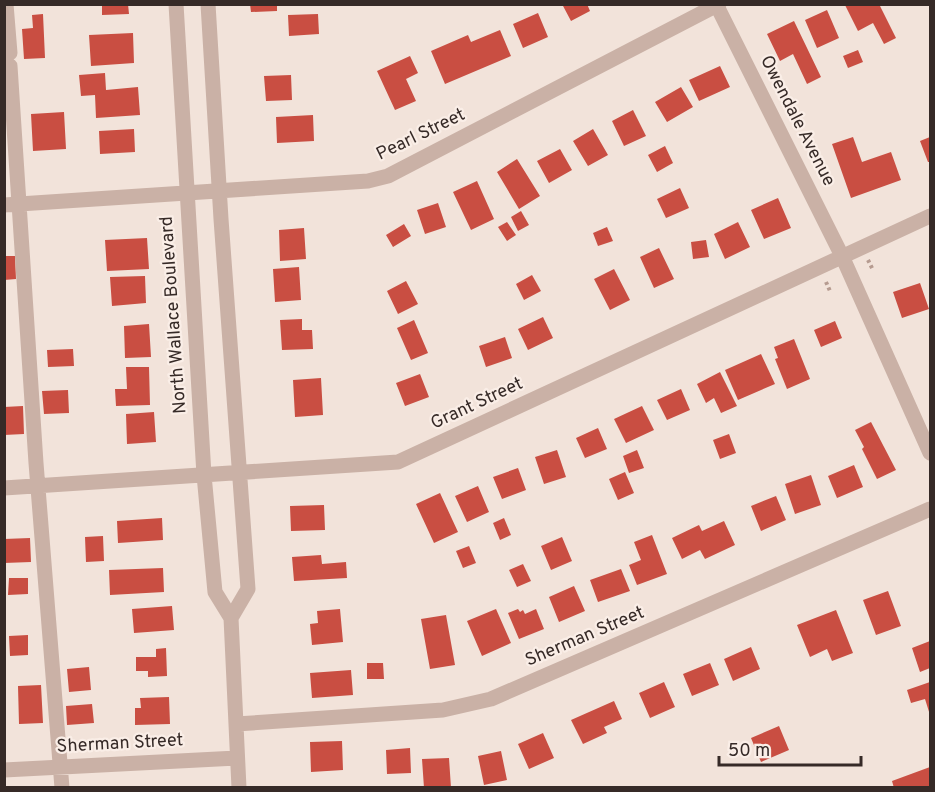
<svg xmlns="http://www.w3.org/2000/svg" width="935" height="792" viewBox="0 0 935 792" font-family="Overpass,sans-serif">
<rect width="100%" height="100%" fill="#f2e3da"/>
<path fill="#c94e42" d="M102 4H128L129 14 102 15Z
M250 4H277V11L251 12Z
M562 4H587L590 11 571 21Z
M879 4 896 38 884 44 873 23 858 31 845 5Z
M827 10 839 38 817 48 805 20Z
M538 13 548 37 523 48 513 24Z
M43 14 45 58 24 59 22 29 33 28 32 15Z
M318 14 319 34 289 36 288 15Z
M794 21 821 77 807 84 793 54 780 61 767 34Z
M500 30 511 56 445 84 431 51 468 35 471 42Z
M133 33 134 63 91 66 89 35Z
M858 50 863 62 848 68 843 56Z
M410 56 418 73 406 79 416 101 395 110 377 71Z
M720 66 730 87 699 101 689 80Z
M105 73 106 90 138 87 140 115 96 118 95 95 81 96 79 75Z
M291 75 292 100 266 101 264 76Z
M681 87 693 107 667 122 655 102Z
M633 110 646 136 624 146 612 121Z
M64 112 66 149 33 151 31 114Z
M313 115 314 141 277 143 276 117Z
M134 129 135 152 100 154 99 131Z
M593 129 608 155 588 166 573 141Z
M853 137 862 162 891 152 901 180 851 198 832 144Z
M930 137V162H928L920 141Z
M665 146 673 163 657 172 648 155Z
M560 149 572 170 549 183 537 161Z
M517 159 540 196 519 209 497 172Z
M477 181 494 219 471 230 453 192Z
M680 188 689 208 666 218 657 199Z
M778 198 791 228 764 239 751 210Z
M438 203 446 227 425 234 417 210Z
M521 211 529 225 518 231 511 217Z
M507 222 516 235 507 241 498 227Z
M738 222 750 247 725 259 714 234Z
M404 224 411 236 393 247 386 235Z
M607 227 613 241 598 246 593 233Z
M304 228 306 259 280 261 279 230Z
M147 238 149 269 107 271 105 240Z
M706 240 709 257 693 259 691 242Z
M659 248 674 279 654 288 640 257Z
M4 256H15L16 279 4 280Z
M299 267 301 300 275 302 273 269Z
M614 269 630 300 610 310 594 279Z
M532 275 541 291 524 300 516 284Z
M145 276 146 303 112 306 110 277Z
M406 281 418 304 398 314 387 291Z
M920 283 929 309 902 318 893 292Z
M543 317 553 338 528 350 518 329Z
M302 319V330H312L313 349 282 350 280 320Z
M414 320 428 353 411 360 397 328Z
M835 321 842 338 821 347 814 330Z
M149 324 151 357 125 358 124 326Z
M505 337 512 358 486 367 479 346Z
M794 339 810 379 787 389 775 359 778 358 774 347Z
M73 349 74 366 48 367 47 350Z
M761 354 775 384 738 400 725 370Z
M126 367H149L150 405 116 406 115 389H127Z
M720 372 737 406 721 413 714 398 706 403 697 384Z
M420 374 429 397 405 406 396 383Z
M321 378 323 415 295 417 293 380Z
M681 389 690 410 667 420 657 400Z
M68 390 69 413 44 414 42 391Z
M23 406 24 434 4 435V407Z
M642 406 654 430 626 443 614 419Z
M154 412 156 442 127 444 126 414Z
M871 422 896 470 877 479 862 449 864 447 855 430Z
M598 428 607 449 585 458 576 438Z
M729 434 736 453 720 459 713 440Z
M557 450 566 477 544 484 535 457Z
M637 450 644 468 629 473 623 456Z
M854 465 863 487 837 498 828 476Z
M518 468 526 490 502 499 493 477Z
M625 472 634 493 618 500 609 479Z
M811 475 821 505 795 514 785 484Z
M478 486 489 512 467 522 455 496Z
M440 493 458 532 434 543 416 504Z
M776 496 786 520 761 531 751 506Z
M324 505 325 530 291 531 290 506Z
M162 518 163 540 118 543 117 521Z
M504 518 511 535 500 540 493 523Z
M724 521 735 545 705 559 700 550 682 559 672 538 699 525 702 531Z
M652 535 667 574 637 585 629 565 641 560 634 542Z
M103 536 104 561 86 562 85 537Z
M562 537 572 561 551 570 541 546Z
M30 538 31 562 4 563V539Z
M469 546 476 563 463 568 456 551Z
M321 555 322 564 346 562 347 578 294 581 292 557Z
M523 564 531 581 517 587 509 570Z
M163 568 164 592 110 595 109 570Z
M621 569 630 591 598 602 590 580Z
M9 578H28V594L8 595Z
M574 586 585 611 559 622 549 597Z
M888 591 901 626 876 635 863 600Z
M172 606 174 630 134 633 132 609Z
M340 609 343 642 312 645 310 624 318 623 317 611Z
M496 609 511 643 482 656 467 621Z
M518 609 520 612 523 610 525 614 536 609 544 629 519 639 508 613Z
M836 610 853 653 832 661 827 649 810 657 797 625Z
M446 615 455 665 430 669 421 619Z
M28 635V655L10 656 9 636Z
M930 641V668L920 672 912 648Z
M751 647 760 669 733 681 724 659Z
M166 648 167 676 148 677V671H136V657H156V649Z
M367 663H383L384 679H367Z
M710 663 719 685 692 696 683 674Z
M89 667 91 690 69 692 67 669Z
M351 670 353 695 312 698 310 673Z
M664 682 675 707 650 718 639 693Z
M930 682V715L925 699 911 703 907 690Z
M41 685 43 723 19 724 18 686Z
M169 697 170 724 135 725V708H141L140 698Z
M614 701 622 719 604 727 607 733 583 744 571 720Z
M92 704 94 723 67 725 66 706Z
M779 726 789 750 761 762 751 738Z
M543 733 554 758 529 769 518 744Z
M342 741 343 770 311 772 310 742Z
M410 748 411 773 387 774 386 750Z
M501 751 507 780 484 785 478 756Z
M449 758 451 788H424L422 759Z
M930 767V788H894L892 781Z"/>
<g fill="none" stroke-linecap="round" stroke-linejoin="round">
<path stroke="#b69b90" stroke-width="4" stroke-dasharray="3 3" stroke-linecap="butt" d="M868 260 873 270
M826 282 830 291"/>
<path stroke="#cab1a6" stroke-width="15" d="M176 4 204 475 215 592 231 618 239 788
M208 4 221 219 248 589 231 618
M716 4 842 256 930 453
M4 53H10L6 4
M10 66 36 463 62 788
M4 205 368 181 388 176 719 4
M4 488 398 462 930 216
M236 724 443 710 491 699 930 509
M4 770 237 758"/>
</g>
<g text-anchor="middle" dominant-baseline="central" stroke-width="4.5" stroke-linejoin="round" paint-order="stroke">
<g font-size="18" fill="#362a27" stroke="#faeee7">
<text transform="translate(797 121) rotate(63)">Owendale Avenue</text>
<text transform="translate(421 135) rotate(-26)">Pearl Street</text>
<text transform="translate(174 315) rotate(-94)">North Wallace Boulevard</text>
<text transform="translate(477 404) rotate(-25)">Grant Street</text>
<text transform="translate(585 637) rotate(-23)">Sherman Street</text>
<text transform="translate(120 744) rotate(-3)">Sherman Street</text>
</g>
</g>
<rect width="935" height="792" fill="none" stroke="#362a27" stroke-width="12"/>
<path d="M719 756v9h142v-9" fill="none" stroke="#362a27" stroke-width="3"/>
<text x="728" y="756" font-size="18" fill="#362a27" stroke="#faeee7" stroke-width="4.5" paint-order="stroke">50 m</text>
</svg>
